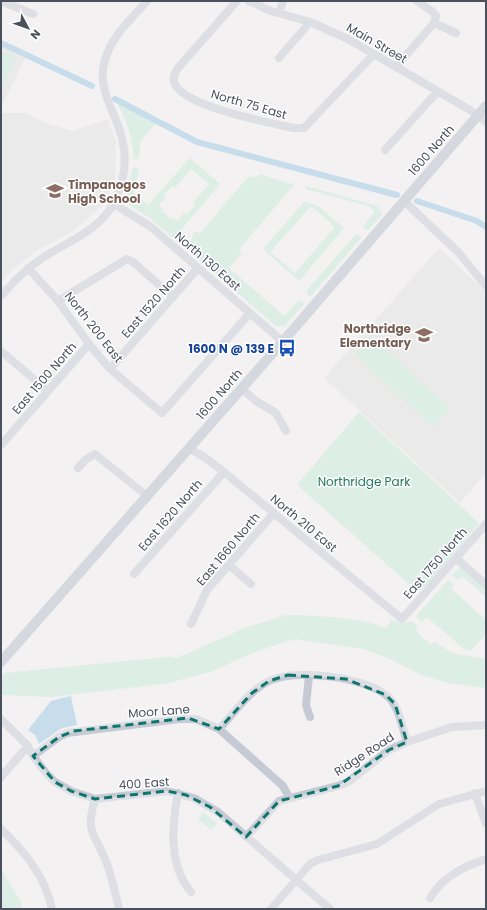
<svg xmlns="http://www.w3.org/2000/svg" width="487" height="910" viewBox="0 0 487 910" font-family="Poppins,sans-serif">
<rect width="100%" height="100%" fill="#f3f1f1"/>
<path fill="#e3e2e2" d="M1 43 26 56 1 108Z
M1 113H25L48 124 74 131 108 119 116 142 115 179 104 204 73 231 36 251 11 271 1 283Z
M439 248 486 292V473L460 503 324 378Z"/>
<path fill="#c4ebdb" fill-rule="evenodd" d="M1 50 16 57 1 90Z
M115 100 156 123 140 142 139 159H134C133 137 126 119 115 100Z
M190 158 220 184 180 231 184 235 178 242 150 218 128 204 125 199 133 167 139 169 134 193 148 205ZM191 169 209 184 193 203 195 206 187 215 184 213 177 221 173 217 171 219 162 211 163 209 159 205 166 197 164 194 172 186 175 188Z
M260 174 294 185 240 248 239 251 242 253 229 268 284 316 299 300 305 303 285 326 277 327 185 247 192 239 194 232 200 233 249 176 251 178 254 176 256 178Z
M306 186 377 206 383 214 367 231 363 226 375 212 369 206 305 189Z
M304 202 317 205 344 228 299 281 263 249ZM311 206 335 227 295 273 270 252Z
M356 234 362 237 310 297 307 293V290Z
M372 336 450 409 433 427 355 354Z
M359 412 479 523 434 578 418 592 297 485Z
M460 567 486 590V597L462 576 459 580 452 575Z
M448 580 454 585 451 589 486 620V634L471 651 464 649 427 617 422 622 416 616Z
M286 615C319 616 354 616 386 628L391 620 404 623 411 621 418 626 415 630 431 645 434 641 452 653 486 659V688L448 683 424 676 385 657 363 649 294 639 255 652 210 672 169 683 53 697 1 695V677L4 673 167 657 177 658 245 628Z
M203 812 217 823 211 830 198 819Z
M1 869 21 902 22 909H1Z"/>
<path fill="#95c5e4" d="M71 696 77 725 62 728 39 744 35 735 28 730 51 701Z"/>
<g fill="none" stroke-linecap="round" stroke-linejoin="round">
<path stroke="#95c5e4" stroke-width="6" d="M1 43 92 86
M115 99 197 142 397 195
M417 201 477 221 486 227"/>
<path stroke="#c6cad4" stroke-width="8" d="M1 1 33 14
M237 1 177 69C174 74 172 80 176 86 191 108 267 122 293 128H304L374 54
M249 1 271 11 310 22 348 39 470 110 486 122
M279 13 283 1
M434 23 456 33
M279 58 310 22
M396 67 434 23 436 16 433 12 417 1
M385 150 437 92
M404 201 458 252 486 286
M114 204 151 227 282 341
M28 268 58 301 89 344 110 369 162 413 250 313
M1 296C13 282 26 269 41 259 66 242 100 231 114 202 127 177 128 150 117 123 108 101 97 81 106 57 113 35 132 18 147 1
M58 301 127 259 133 262 173 297
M1 351 48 391
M110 369 198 268
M241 388 256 401 276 413 286 431
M1 445 89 344
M189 448 207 459 224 472 402 619 486 524
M78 468 85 460 95 454 147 496
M456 558 486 585
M229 565 251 584
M134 574 224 472
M191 624 207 590 274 513
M309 676 306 705 310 717
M1 719 28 746 33 756 46 773 55 782 71 791 95 799 167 791 194 798 218 812 330 909
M219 729C234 713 249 691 269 681 294 668 364 677 386 695 399 705 402 727 407 742
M33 756 59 737 67 733 179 719H196L219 729 283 786 289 797
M1 777 28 746
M178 793C172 825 168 865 191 892
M475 793 486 824
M95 799C85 833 94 832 106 861 112 877 115 892 119 909
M1 829C25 852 45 876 52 909
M246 837 279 801 338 786 348 782 389 750 407 742 452 727 486 725
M430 898C442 877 464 866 486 859
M271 909 310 864 318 860 377 844 439 804 486 791"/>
<path stroke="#b3bbcc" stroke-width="10" d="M1 662 279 346 486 106"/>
</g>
<path d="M0 0H487V910H0ZM288 675 346 679 386 695 395 704 407 742 389 750 338 786 279 801 246 837 210 807 186 795 167 791 95 799 71 791 55 782 33 756 59 737 74 731 188 718 219 729 252 693 269 681Z" fill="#f3f1f1" fill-opacity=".55" fill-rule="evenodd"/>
<path fill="none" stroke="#0f766e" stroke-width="3" stroke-dasharray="8 5" stroke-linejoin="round" d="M288 675 346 679 386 695 395 704 407 742 389 750 338 786 279 801 246 837 210 807 186 795 167 791 95 799 71 791 55 782 33 756 59 737 74 731 188 718 219 729 252 693 269 681Z"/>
<defs>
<g id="school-bare" transform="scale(1.38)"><path d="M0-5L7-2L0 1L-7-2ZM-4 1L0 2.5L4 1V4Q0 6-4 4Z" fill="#8d6e63" stroke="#fff" stroke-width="2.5" paint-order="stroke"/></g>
<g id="bus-bare" transform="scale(1.38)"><path d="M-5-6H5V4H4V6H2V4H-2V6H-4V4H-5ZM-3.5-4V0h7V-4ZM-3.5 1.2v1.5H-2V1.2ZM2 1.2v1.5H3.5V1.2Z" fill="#1a4fb4" stroke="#fff" stroke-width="2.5" paint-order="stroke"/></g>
</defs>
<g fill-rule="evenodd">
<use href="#school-bare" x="55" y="191"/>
<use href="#school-bare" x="424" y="335"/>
<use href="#bus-bare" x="287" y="348"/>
</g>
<g text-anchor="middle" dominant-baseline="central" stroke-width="3" stroke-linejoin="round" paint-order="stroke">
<g font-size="12" fill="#4a505c" stroke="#fff">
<text transform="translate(377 43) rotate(30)">Main Street</text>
<text transform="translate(249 104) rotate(16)">North 75 East</text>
<text transform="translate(431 150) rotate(-49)">1600 North</text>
<text transform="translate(208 261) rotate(41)">North 130 East</text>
<text transform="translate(153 302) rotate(-49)">East 1520 North</text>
<text transform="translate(94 327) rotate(52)">North 200 East</text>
<text transform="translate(44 378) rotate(-49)">East 1500 North</text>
<text transform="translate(219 394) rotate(-49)">1600 North</text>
<text transform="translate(170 515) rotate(-49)">East 1620 North</text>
<text transform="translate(304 523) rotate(40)">North 210 East</text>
<text transform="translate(228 549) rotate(-50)">East 1660 North</text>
<text transform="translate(435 563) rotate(-49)">East 1750 North</text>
<text transform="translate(159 711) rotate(-4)">Moor Lane</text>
<text transform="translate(364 754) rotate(-33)">Ridge Road</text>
<text transform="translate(144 783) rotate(-4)">400 East</text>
</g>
<g font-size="12" font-weight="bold" fill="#785e54" stroke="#fff" text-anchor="start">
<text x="68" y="184">Timpanogos<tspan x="68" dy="14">High School</tspan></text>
<text x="411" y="328" text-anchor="end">Northridge<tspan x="411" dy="14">Elementary</tspan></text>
</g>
<g font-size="12" font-weight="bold" fill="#164399" stroke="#fff" text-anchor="end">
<text x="274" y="348">1600 N @ 139 E</text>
</g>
<g font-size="12" fill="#21785d" stroke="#fff">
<text x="364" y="481">Northridge Park</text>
</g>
</g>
<rect width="487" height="910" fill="none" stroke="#4a505c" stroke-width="4"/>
<g transform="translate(28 28) rotate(131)" stroke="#ffffff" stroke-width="3" paint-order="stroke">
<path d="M0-3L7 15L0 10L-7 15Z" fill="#4a505c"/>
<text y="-6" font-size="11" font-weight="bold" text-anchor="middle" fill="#4a505c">N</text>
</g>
</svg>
